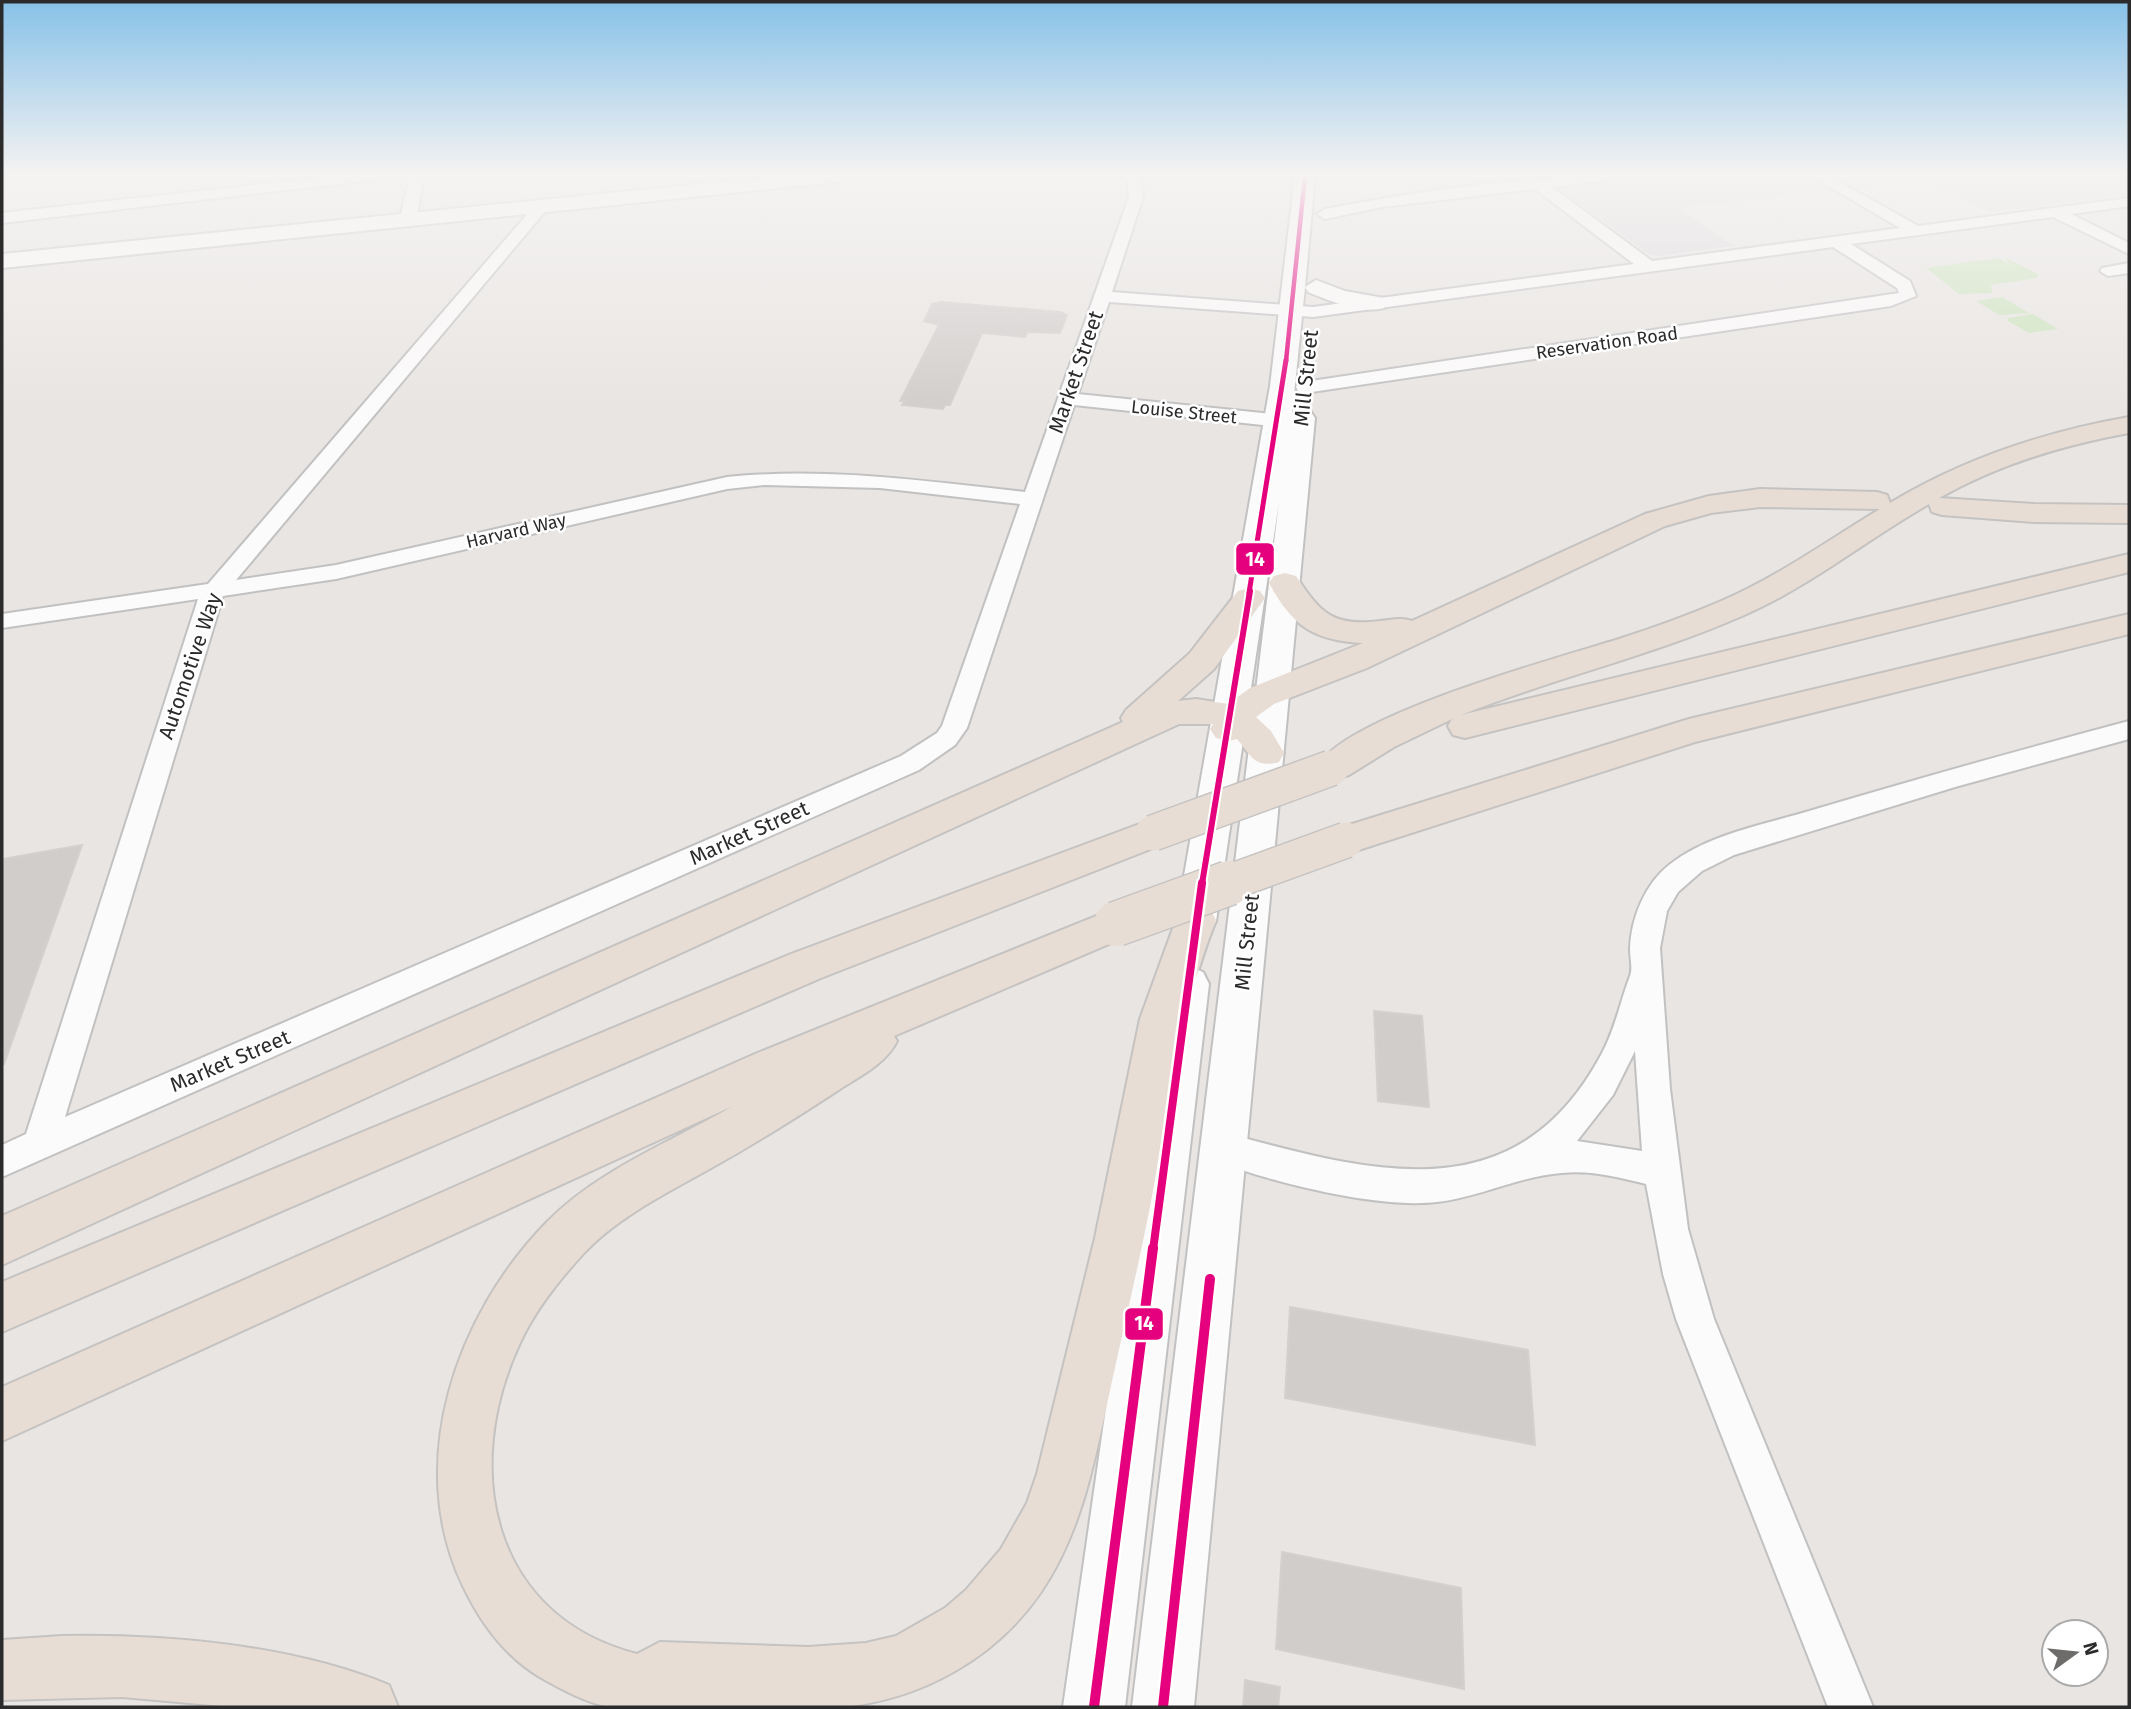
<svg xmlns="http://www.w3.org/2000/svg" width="2131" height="1709" viewBox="0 0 2131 1709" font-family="'Fira Sans',sans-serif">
<rect width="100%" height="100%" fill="#e8e5e2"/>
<path fill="#d9d6d9" d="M1651 176H1803L1830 191 1677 207 1733 246 1657 256 1647 253 1559 189Z
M1832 176H2129V194L1989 212 1924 178 1852 187Z"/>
<path fill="#cbe3bc" d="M2004 257 2038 274 2037 278 1991 285 1992 293 1959 294 1926 268 1999 258 2010 265Z
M2002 297 2029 313 1999 315 1976 301Z
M2033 314 2058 329 2029 333 2008 321V318Z"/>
<path fill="#d0cdcb" stroke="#d3d1ce" stroke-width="2" d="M941 302 1060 312 1067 315 1060 333 1027 332 1025 337 982 333 950 405H945L943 409 902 405 905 401H900L939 325 924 321 932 304Z
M82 845 4 1064 2 1063V859Z
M1374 1011 1422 1016 1429 1107 1378 1101Z
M1290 1307 1528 1350 1535 1445 1285 1398Z
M1282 1552 1461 1588 1464 1689 1276 1649Z
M1245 1680 1280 1687 1278 1707H1243Z"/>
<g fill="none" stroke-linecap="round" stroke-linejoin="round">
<g stroke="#c2c1c2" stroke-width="4">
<path id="street" d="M334 176H380L373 180 2 223V213Z
M410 176H424L416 219 408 224 400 219Z
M1123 176H1137L1142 183 1143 197 1112 292 1313 307 1634 264 1535 189 1382 207 1325 219 1317 214 1325 209C1420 191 1519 176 1615 176L1608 180 1552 187 1652 261 1900 228 1811 176H1829L1918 226 2129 198V206L2071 214 2129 243V254L2053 217 1851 244 1910 281 1916 296 1891 306 1305 393 1298 391 1296 387 1298 383 1899 293 1897 288 1833 247 1313 317 1109 302 1078 394 1301 417 1311 423 1301 429 1074 405 967 728 955 745 919 770 2 1177V1145L26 1134 198 599 2 628V614L208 584 537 203 542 201 550 206 547 209 236 580 336 565 727 477C827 467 925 481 1025 492L1129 197 1128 183ZM765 485 880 488 1020 504 942 726 937 733 901 756 65 1117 223 596 336 579 727 489Z
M2129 263V273L2108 276 2100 271 2102 268Z
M2129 721V739L1955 787 1734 855 1702 871 1678 892 1667 911 1660 948 1670 1089 1688 1229 1714 1319 1873 1707H1828L1676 1319 1663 1274 1646 1184C1618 1177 1590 1170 1562 1173 1519 1176 1480 1197 1437 1202 1376 1209 1271 1182 1213 1160L1208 1149 1213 1138 1225 1133C1370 1172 1515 1215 1601 1055 1615 1030 1620 1002 1630 976 1633 969 1630 958 1630 949 1631 918 1645 884 1669 865 1709 833 1768 824 1816 809 1920 778 2024 749 2129 721ZM1635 1051 1642 1151 1577 1141 1613 1095Z"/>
</g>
<g stroke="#c2c1c2" stroke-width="4">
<path id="secondary" d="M779 176H848L838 182 2 268V254Z
M1295 176H1315L1305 287 1316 280 1345 291 1384 298 1388 303 1384 308C1360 314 1330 301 1308 292L1305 287 1292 414 1302 410 1311 412 1315 418 1194 1707H1132L1279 502 1216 921 1210 932 1196 937 1182 932 1176 921 1270 386Z
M1188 966 1203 972 1209 984 1125 1707H1063L1167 984 1173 972Z"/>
</g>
<g stroke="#c5c3c2" stroke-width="4">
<path id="highway" d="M2129 417V433C2063 445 1999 464 1939 498L2034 504 2129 505V523L2034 522 1942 515 1932 512 1929 504C1866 540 1809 587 1742 616 1651 656 1553 678 1461 715L2129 554V572L1465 738 1453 735 1448 726 1452 719 1394 747 1349 775 1336 779 1323 775 1318 766C1347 715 1558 658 1619 639 1653 628 1686 616 1719 602 1776 578 1827 541 1880 509L1760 507 1711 513 1665 526 1367 668 1274 704 1256 717 1271 731 1284 753 1279 762C1254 769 1251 755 1237 739L1228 741 1216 738 1210 729 1213 724H1179L2 1265V1216L1123 722 1121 718 1126 710 1190 653 1238 591 1249 588 1260 591 1265 598 1214 669 1178 701 1196 699 1228 704 1250 688 1363 643C1314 641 1292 626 1269 583L1274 576 1285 573 1296 576C1320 613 1333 627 1380 621 1392 620 1400 617 1412 621L1645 514 1709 496 1760 489 1877 492 1887 495 1890 503C1965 458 2044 432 2129 417Z
M2129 614V634L1695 742 1346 854 1333 850 1327 840 1333 830 1689 719Z
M1153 819 1166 823 1172 833 1166 843 821 978 2 1332V1282L791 954Z
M1196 904 1210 909 1216 920C1181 1008 1169 1098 1153 1191 1141 1256 1125 1321 1111 1386 1095 1457 1083 1530 1041 1592 996 1658 921 1700 841 1707 801 1709 761 1707 721 1707 686 1707 646 1709 611 1707 588 1704 559 1688 538 1676 504 1655 480 1622 463 1586 404 1463 456 1315 547 1222 598 1170 671 1142 733 1106L2 1441V1387L755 1054 1116 908 1130 913 1136 924 1130 935 894 1036 897 1041C886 1064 858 1077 837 1091 796 1118 754 1144 711 1168 667 1193 619 1216 584 1253 559 1280 535 1310 520 1343 461 1468 491 1617 637 1654L660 1642 808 1647 866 1643 896 1636 945 1608 966 1590 1001 1549 1027 1503 1037 1474 1095 1238 1140 1019 1176 920 1182 909Z
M62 1636C166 1634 292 1645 389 1685L398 1707H234L122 1697 2 1700V1640Z"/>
</g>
<use href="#street" fill="#fcfbfb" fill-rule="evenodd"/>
<use href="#secondary" fill="#fcfbfb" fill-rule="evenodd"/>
<use href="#highway" fill="#e8ddd4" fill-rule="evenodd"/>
<g stroke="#c5c3c2" stroke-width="38" stroke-linecap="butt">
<path id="highway-bridge-far1" d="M1153 833 1331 768
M1225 884 1346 840"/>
</g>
<g stroke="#c5c3c2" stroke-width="47" stroke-linecap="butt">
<path id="highway-bridge" d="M1116 924 1229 883"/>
</g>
<use href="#highway-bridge-far1" stroke="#e8ddd4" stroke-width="35"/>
<use href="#highway-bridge" stroke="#e8ddd4" stroke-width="44"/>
<g stroke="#fff" stroke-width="7">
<path id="bus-1-far4" d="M1286 361 1305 176"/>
</g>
<g stroke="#fff" stroke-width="9">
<path id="bus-1-far3" d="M1249 593 1286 360"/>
</g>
<g stroke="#fff" stroke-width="10">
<path id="bus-1-far2" d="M1202 884 1250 591"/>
</g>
<g stroke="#fff" stroke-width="13">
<path id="bus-1-far1" d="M1153 1250 1202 883"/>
</g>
<g stroke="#fff" stroke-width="15">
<path id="bus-1" d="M1094 1707 1153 1248
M1163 1707 1210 1279"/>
</g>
<use href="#bus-1-far4" stroke="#e5007d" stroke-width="4.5"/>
<use href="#bus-1-far3" stroke="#e5007d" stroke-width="5"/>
<use href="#bus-1-far2" stroke="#e5007d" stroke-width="6"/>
<use href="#bus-1-far1" stroke="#e5007d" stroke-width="8"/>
<use href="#bus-1" stroke="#e5007d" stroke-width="10"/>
</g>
<linearGradient id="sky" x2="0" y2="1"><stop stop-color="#87c1e8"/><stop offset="0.42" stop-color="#f5f3f2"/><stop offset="1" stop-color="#f5f3f2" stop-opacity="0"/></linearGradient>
<rect width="2131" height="415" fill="url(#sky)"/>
<g text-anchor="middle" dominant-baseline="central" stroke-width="5" stroke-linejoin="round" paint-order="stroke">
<g font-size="18" fill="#2b2b2b" stroke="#fff">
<text transform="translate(1607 343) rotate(-8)">Reservation Road</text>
<text transform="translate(1184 412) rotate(6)">Louise Street</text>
<text transform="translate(516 531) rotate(-13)">Harvard Way</text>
</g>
<g font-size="21" fill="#2b2b2b" stroke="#fff">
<text transform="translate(1076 372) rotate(-71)">Market Street</text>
<text transform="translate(1306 378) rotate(-84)">Mill Street</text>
<text transform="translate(190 666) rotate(-71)">Automotive Way</text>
<text transform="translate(749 833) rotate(-24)">Market Street</text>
<text transform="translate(1247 942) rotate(-84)">Mill Street</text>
<text transform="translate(230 1061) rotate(-23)">Market Street</text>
</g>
</g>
<g stroke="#fff" stroke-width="2.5">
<rect x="1235" y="542" width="40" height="34" rx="7" fill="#e5007d"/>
<rect x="1124" y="1307" width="40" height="34" rx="7" fill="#e5007d"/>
</g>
<g font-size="19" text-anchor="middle" font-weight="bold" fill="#fff">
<text x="1255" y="566">14</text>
<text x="1144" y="1330">14</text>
</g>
<rect width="2131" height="1709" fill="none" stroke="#2b2b2b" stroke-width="7"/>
<g transform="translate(2075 1653) rotate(75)"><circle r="33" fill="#ffffff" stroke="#aaaaaa" stroke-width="2"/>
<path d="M0-5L12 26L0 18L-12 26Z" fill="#6d6c6b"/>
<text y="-10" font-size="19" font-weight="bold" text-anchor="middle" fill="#2b2b2b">N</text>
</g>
</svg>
